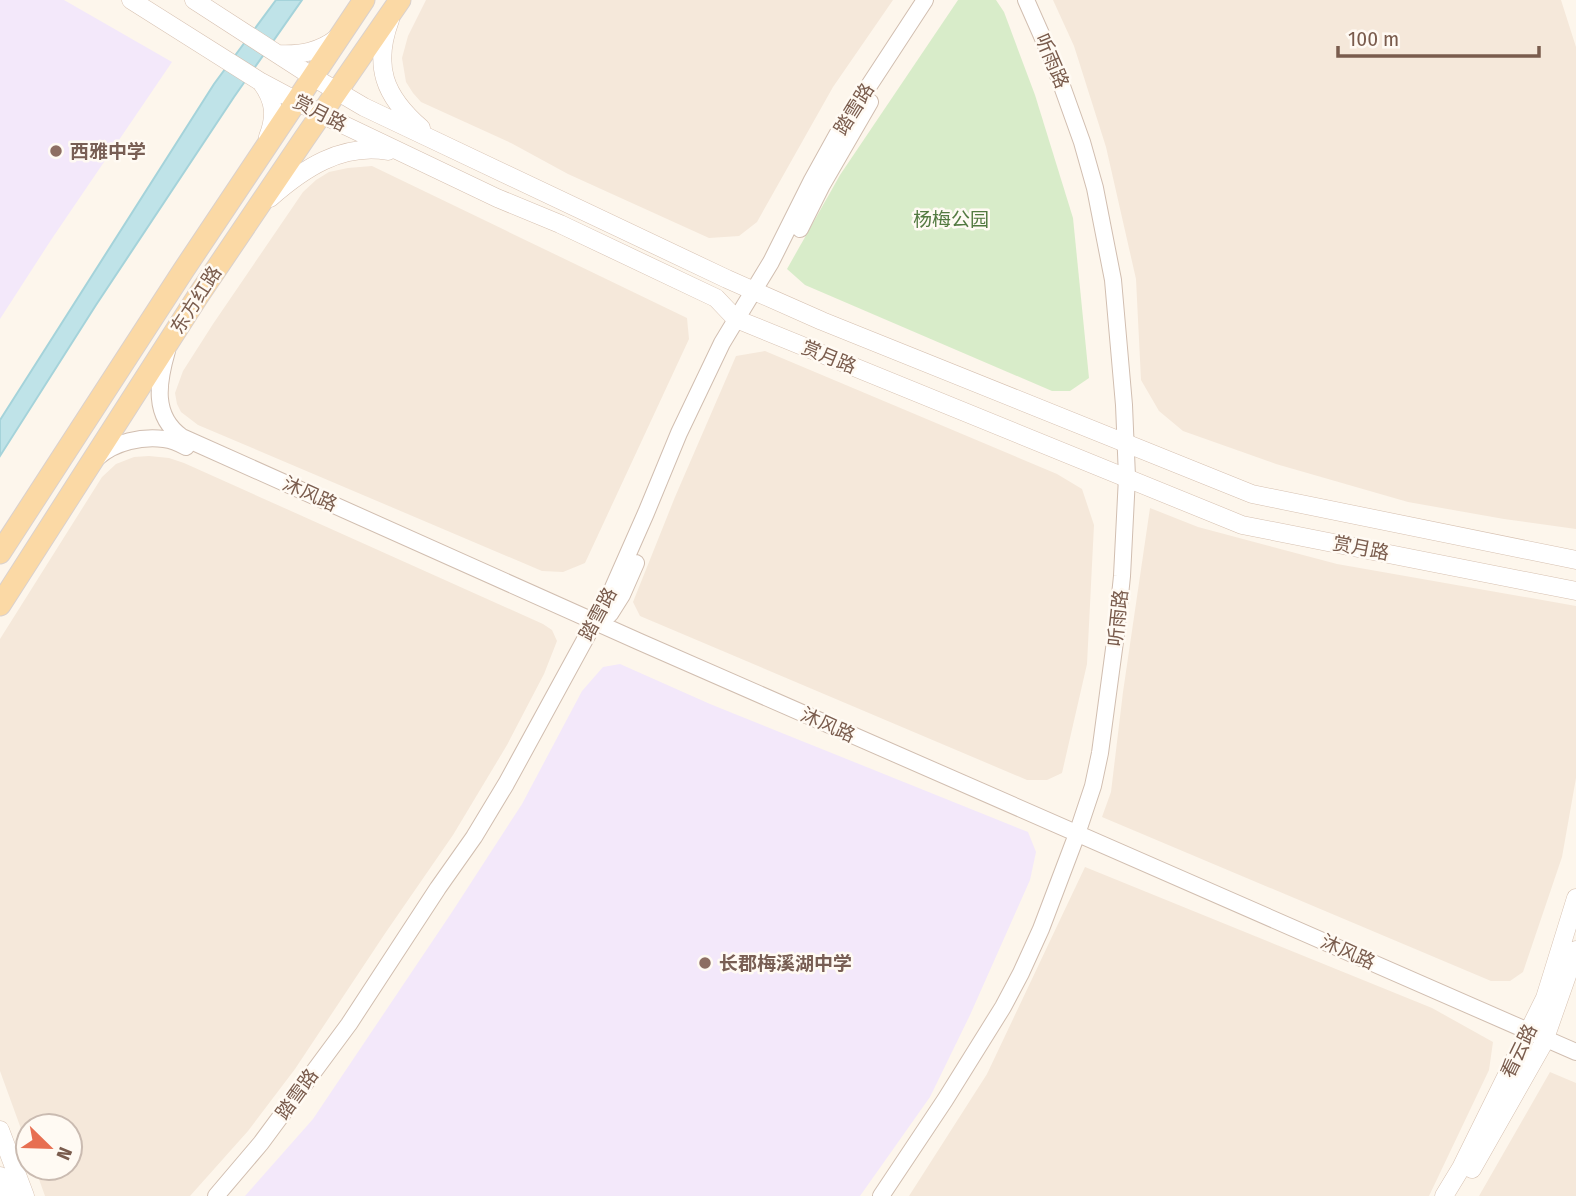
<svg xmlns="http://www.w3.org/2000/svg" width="1576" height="1196" viewBox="0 0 1576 1196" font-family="'Fira Sans Condensed','Noto Sans SC',sans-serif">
<rect width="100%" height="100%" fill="#fdf6ec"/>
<path fill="#f5e8da" d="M426 0H893L833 87 757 222 739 236 709 238 568 174 511 143 421 102 413 93 406 82 402 58 408 36Z
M1053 0H1561L1576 47V529L1504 519 1408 502 1276 464 1183 431 1159 411 1141 380 1136 279 1106 147 1074 46Z
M372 166 687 318 689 339 585 563 563 572 542 571 198 425 181 412 177 404 175 393 183 371 213 324 303 192 316 180 329 172 348 168Z
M765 351 1057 474 1082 489 1094 525 1087 664 1062 773 1047 780H1027L640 616 633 602 675 497 736 356Z
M149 456 169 458 184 463 543 624 552 630 557 641 544 674 507 745 453 835 386 932 295 1069 248 1131 190 1196H45L35 1168H70V1126H28V1148L0 1071V639L102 477 116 464 134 457Z
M1150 508 1198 527 1337 564 1576 606V778L1562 857 1523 972 1510 981H1491L1102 817 1111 792 1123 692Z
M1085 867 1432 1008 1493 1042 1489 1070 1429 1196H909L987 1074Z
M1550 1072 1576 1083V1196H1479Z"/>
<path fill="#f3e8fa" d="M0 0H64L172 62 51 240 0 319Z
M620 664 710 704 1028 832 1036 852 1030 880 970 1015 930 1097 860 1196H245L313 1119 452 912 522 804 582 691 603 667Z"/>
<path fill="#d8ecc9" d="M958 0H996L1004 12 1035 95 1073 218 1089 378 1070 391H1052L805 285 787 269 840 175Z"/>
<path fill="#bfe3e8" stroke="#a5d3da" stroke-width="2" d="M276 0H302L234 97 96 305 0 456V420L214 84Z"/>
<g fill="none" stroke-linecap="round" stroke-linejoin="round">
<g stroke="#d1beb0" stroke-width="18">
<path id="tertiary" d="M800 229 822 185 870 102
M167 351C158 382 152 416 182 437L640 642 1576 1052
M98 457C115 442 142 436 164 439 172 440 179 443 186 447
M610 614 622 595 636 563
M216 1196 261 1143 349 1024 438 888 474 837 506 784 612 590 646 513 679 433 722 343 771 262 812 180 838 133 925 0
M881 1196 945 1100 1003 1007 1021 973 1041 929 1077 834 1093 786 1100 753 1116 634 1122 576 1127 477 1124 405 1113 280 1095 188 1082 142 1053 61 1026 0"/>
</g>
<g stroke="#d6c0b0" stroke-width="19">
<path id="secondary" d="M131 0 261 82 321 114 497 198 560 224 716 298 736 319 746 323 1242 525 1576 591
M194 0 313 77 364 107 727 279 822 321 1252 494 1576 560
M390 20C373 66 384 96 421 128
M278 54C301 55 319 52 337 38
M261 82C275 101 276 116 268 137
M270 198C303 169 341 143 388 151
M0 1130 25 1196
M1472 1169 1543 1044 1576 950
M0 1176 9 1196
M1444 1196 1461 1168 1545 998 1576 898"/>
</g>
<g stroke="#dad1cd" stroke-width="23">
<path id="primary" d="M0 553 183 271 364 0
M0 605 198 296 304 139 400 0"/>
</g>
<use href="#tertiary" stroke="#fff" stroke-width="16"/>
<use href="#secondary" stroke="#fff" stroke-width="18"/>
<use href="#primary" stroke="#fbd9a5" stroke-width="21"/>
</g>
<g fill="#8d6e63" stroke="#fffaf3" stroke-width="2.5">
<circle cx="56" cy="151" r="7"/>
<circle cx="705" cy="963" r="7"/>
</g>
<g text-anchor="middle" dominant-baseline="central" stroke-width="5" stroke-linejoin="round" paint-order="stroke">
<g font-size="19" fill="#7a5c4d" stroke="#fffaf3">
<text transform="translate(1052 61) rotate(67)">听雨路</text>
<text transform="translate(854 109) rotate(-58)">踏雪路</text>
<text transform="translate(320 113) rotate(27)">赏月路</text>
<text transform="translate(196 300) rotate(-57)">东方红路</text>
<text transform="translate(829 357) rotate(22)">赏月路</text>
<text transform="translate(310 494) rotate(24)">沐风路</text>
<text transform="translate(1361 548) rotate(11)">赏月路</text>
<text transform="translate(598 614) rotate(-62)">踏雪路</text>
<text transform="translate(1118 618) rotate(-84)">听雨路</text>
<text transform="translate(828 725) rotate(24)">沐风路</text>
<text transform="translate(1348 952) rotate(24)">沐风路</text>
<text transform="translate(1519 1051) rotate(-64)">看云路</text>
<text transform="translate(297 1094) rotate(-54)">踏雪路</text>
</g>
<g font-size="19" font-weight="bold" fill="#785e54" stroke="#fffaf3" text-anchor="start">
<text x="70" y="151">西雅中学</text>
<text x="719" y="963">长郡梅溪湖中学</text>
</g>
<g font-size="19" fill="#537a41" stroke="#fffaf3">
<text x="951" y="219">杨梅公园</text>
</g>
</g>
<g transform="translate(49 1147) rotate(113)"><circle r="33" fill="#fffaf3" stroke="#cabbb1" stroke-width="2"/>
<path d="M0-5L12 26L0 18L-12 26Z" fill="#e76f51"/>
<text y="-10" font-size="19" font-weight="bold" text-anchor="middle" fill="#7a5c4d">N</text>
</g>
<path d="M1338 46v10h201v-10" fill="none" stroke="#7a5c4d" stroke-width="3.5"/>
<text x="1348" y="46" font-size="21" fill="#7a5c4d" stroke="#fffaf3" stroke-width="5" paint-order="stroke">100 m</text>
</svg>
